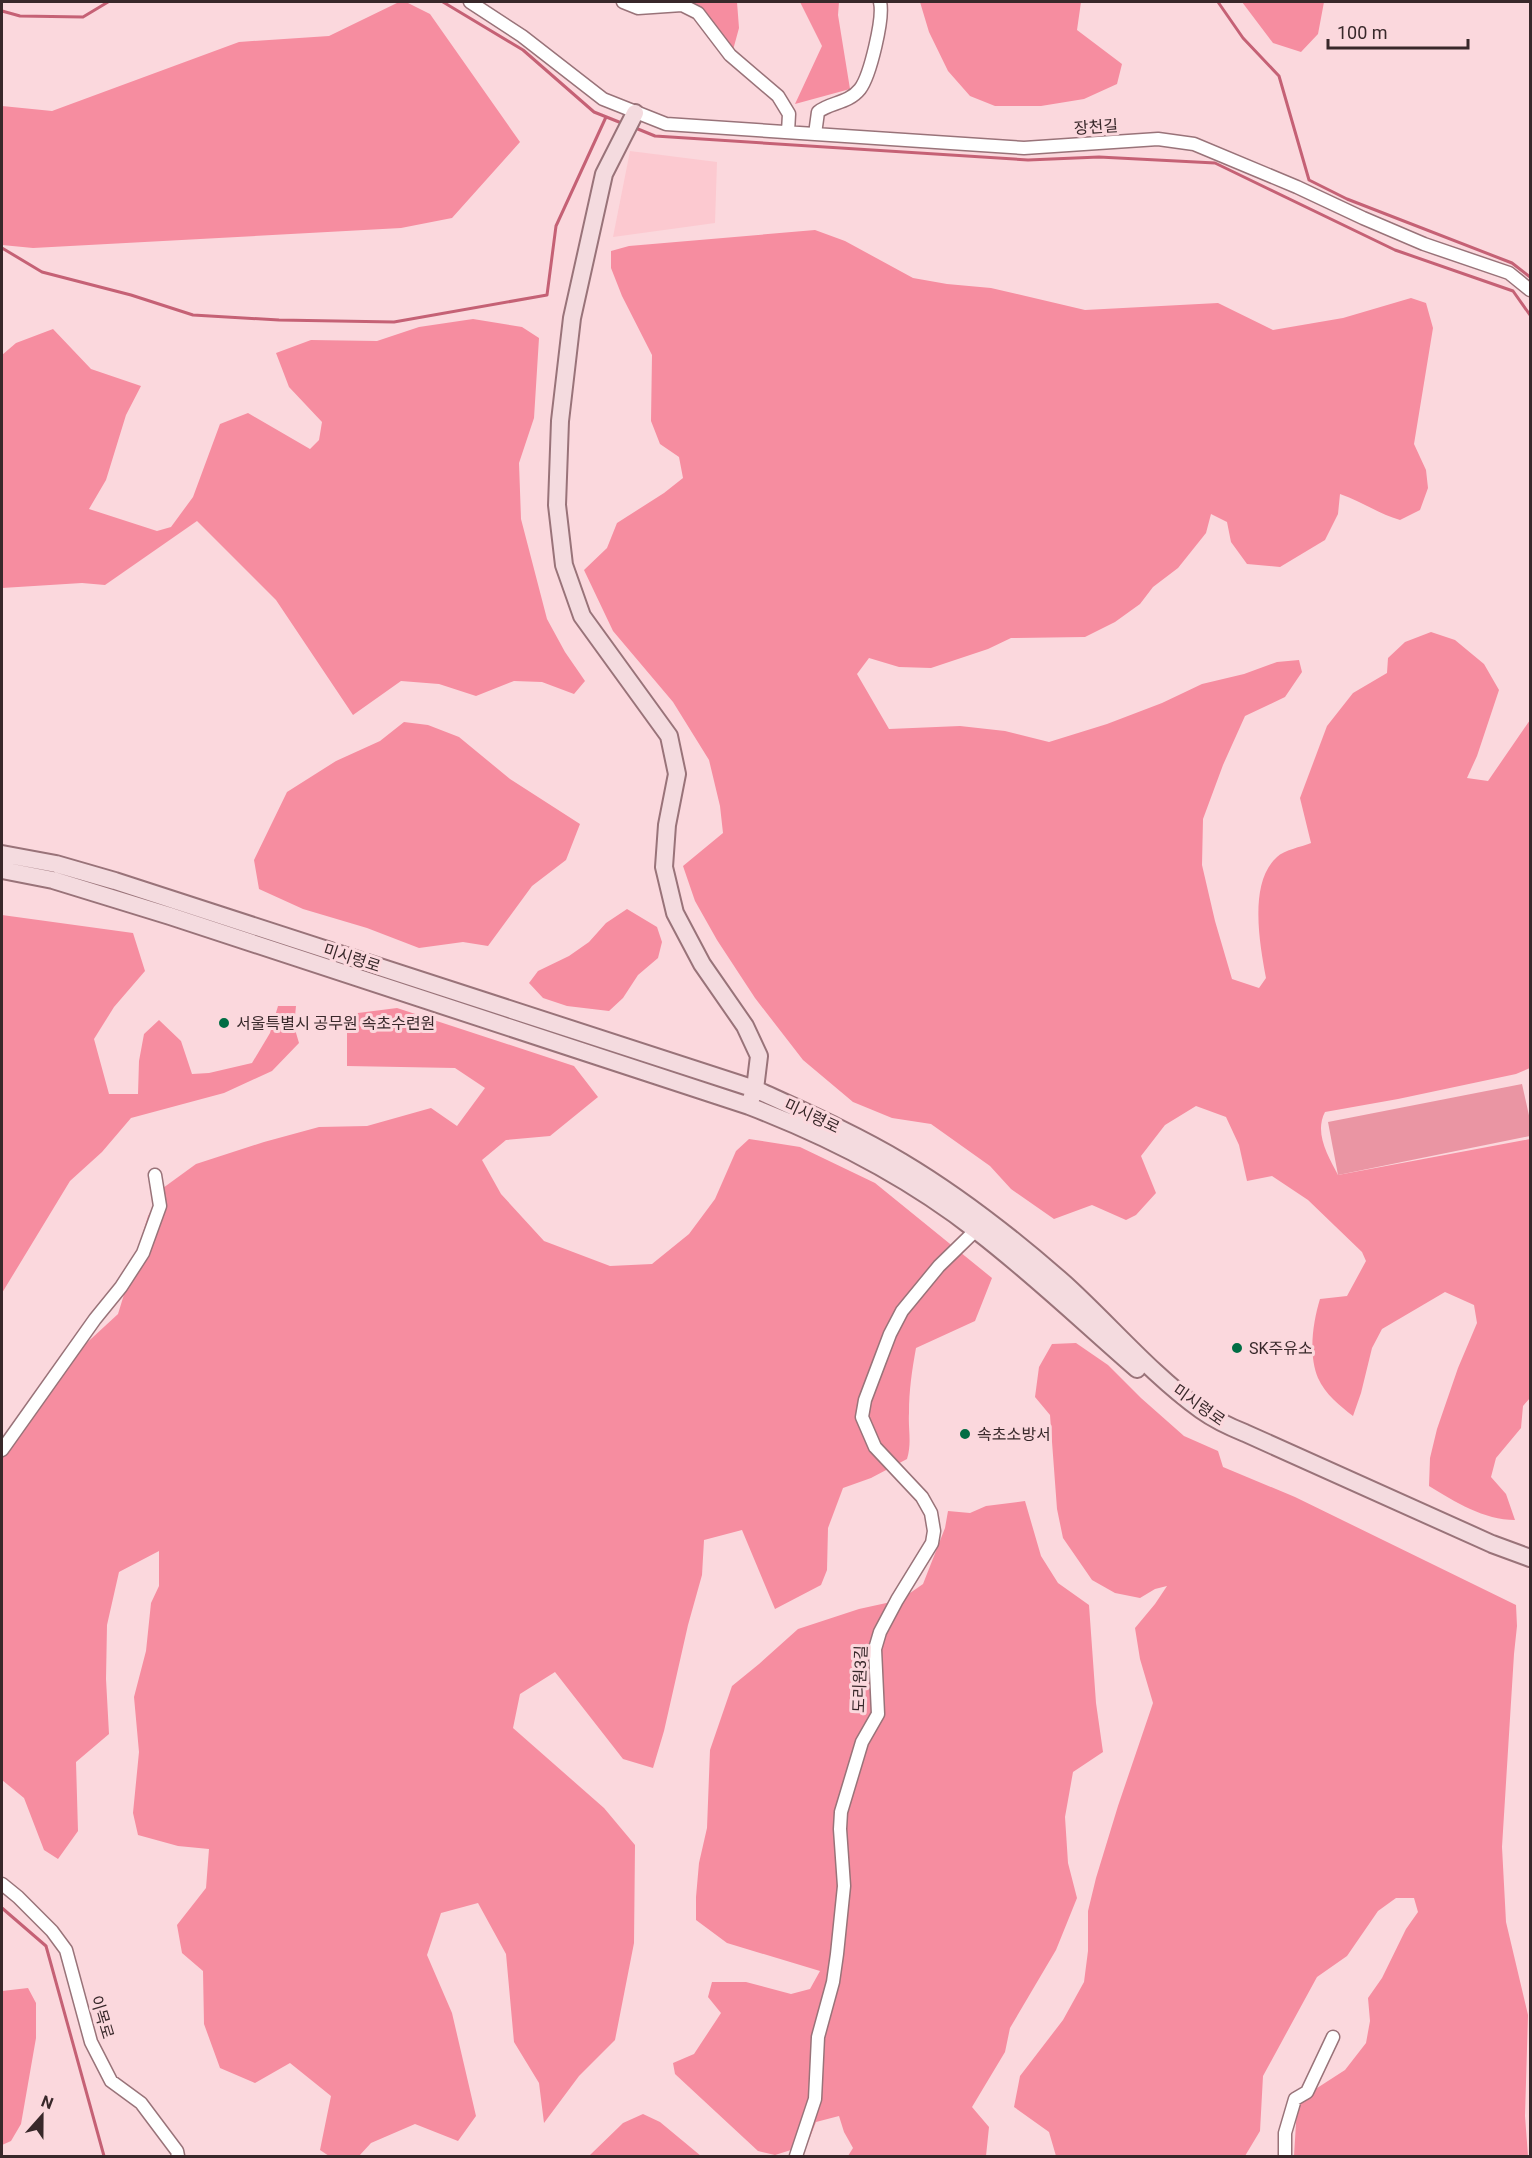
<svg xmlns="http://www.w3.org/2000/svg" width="1532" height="2158" viewBox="0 0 1532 2158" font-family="Roboto,'Noto Sans KR',sans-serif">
<rect width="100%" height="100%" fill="#fbd8dd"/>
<path fill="#fcc9d0" d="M630 151 717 162 715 223 613 237Z"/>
<path fill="#ea95a3" d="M1522 1084 1530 1120V1136L1338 1175 1328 1122Z"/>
<path fill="#f68da0" d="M399 2H406L430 14 520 142 452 218 401 228 33 248 2 245V106L52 111 239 42 329 36Z
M692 2H737L739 28 733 50Z
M800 2H839L838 15 850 89 795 104 822 46Z
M920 2H1081L1077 30 1122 64 1117 84 1084 99 1041 106H995L970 96 948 71 929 32Z
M1242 2H1324L1318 34 1301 52 1273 43Z
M815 230 845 241 913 278 947 284 991 288 1085 310 1218 303 1273 330 1343 318 1411 298 1426 303 1433 328 1414 444 1426 470 1428 488 1420 510 1400 520C1379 514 1361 501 1340 494L1338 514 1325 540 1280 567 1247 564 1231 542 1227 522 1211 514 1206 533 1178 568 1153 587 1140 604 1115 622 1085 637 1011 638 988 649 931 668 899 667 869 658 857 674 889 729 960 726 1005 731 1049 742 1107 724 1162 703 1202 684 1244 674 1277 662 1299 660 1302 672 1285 697 1245 716 1223 765 1203 819 1202 865 1215 921 1232 979 1259 988 1266 978C1260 945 1248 883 1277 857 1284 850 1301 847 1311 843L1300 798 1327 726 1353 693 1387 673 1388 658 1405 642 1431 632 1455 640 1484 664 1499 690 1477 756 1467 778 1488 781 1530 720V1068L1516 1074 1398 1099 1325 1112C1314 1133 1328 1156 1338 1175L1530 1139V1398L1523 1406 1521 1428 1496 1458 1491 1477 1506 1494 1515 1520C1484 1520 1455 1502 1429 1486L1430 1458 1437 1429 1458 1368 1477 1323 1474 1305 1445 1292 1382 1329 1372 1348 1361 1393 1353 1416C1340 1406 1325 1394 1318 1378 1308 1354 1313 1322 1320 1299L1347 1296 1366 1261 1362 1252 1308 1200 1272 1176 1247 1181 1239 1145 1226 1117 1196 1106 1165 1125 1141 1156 1156 1193 1136 1215 1126 1220 1092 1205 1054 1219 1011 1189 990 1166 931 1124 892 1118 853 1102 803 1060 755 998 717 940 695 901 683 866 723 833 720 806 709 760 673 702 613 631 584 570 607 548 617 523 664 493 683 478 679 457 660 444 651 421 652 355 622 296 611 268V251L629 246Z
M473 319 522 327 539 338 534 418 519 463 521 519 547 619 565 652 585 681 574 694 542 682 514 681 476 696 439 684 401 681 353 715 276 600 197 521 105 585 82 583 2 588V355L16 343 53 329 91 369 141 386 126 415 106 480 89 509 157 531 171 527 193 497 220 424 248 413 310 449 319 440 322 422 289 387 276 353 311 340 377 341 419 327Z
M404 722 428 725 459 737 510 779 580 824 566 860 532 886 488 946 463 942 419 948 367 928 303 909 259 889 254 860 287 792 336 761 380 741Z
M627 909 657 927 662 942 658 958 638 975 623 998 609 1011 567 1006 543 998 529 983 538 971 569 956 589 942 606 923Z
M2 915 133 933 145 971 114 1007 94 1039 109 1094H138L139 1061 144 1034 159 1020 181 1041 192 1074 209 1073 252 1063 270 1033 278 1006H296L294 1026 299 1043 272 1071 224 1093 131 1118 102 1152 70 1181 2 1293Z
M397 1008 574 1066 598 1097 550 1136 506 1140 482 1160 501 1194 544 1241 610 1266 652 1264 689 1234 715 1199 736 1151 749 1139 800 1147 875 1183 992 1278 975 1321 916 1348C912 1370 909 1390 909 1413 908 1429 912 1443 907 1459L871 1478 843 1488 828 1528 827 1570 821 1585 775 1609 742 1530 704 1540 702 1575 688 1625 664 1731 653 1768 623 1759 555 1672 520 1694 513 1728 604 1808 635 1845 634 1943 615 2040 579 2076 544 2123 539 2083 514 2042 506 1954 478 1903 441 1913 427 1955 452 2013 476 2116 458 2141 415 2124 371 2143 359 2156H329L320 2150 331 2096 290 2063 255 2083 220 2068 204 2024 203 1971 182 1953 177 1925 206 1888 209 1849 178 1846 138 1835 133 1813 139 1752 134 1697 146 1651 151 1603 159 1586V1551L119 1572 107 1625 106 1679 109 1734 76 1762 78 1831 58 1859 44 1850 24 1798 2 1780V1453L79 1350 118 1314 148 1216 163 1188 196 1164 264 1142 319 1127 367 1126 431 1108 457 1126 485 1088 455 1068 347 1066V1032L358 1013Z
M1076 1343 1108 1365 1141 1398 1184 1436 1218 1451 1223 1467 1295 1497 1516 1605 1517 1626 1514 1654 1502 1847 1506 1922 1528 2015 1525 2116 1528 2156H1294L1297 2107 1314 2090 1345 2070 1366 2043 1370 2021 1368 1998 1382 1978 1406 1929 1418 1912 1414 1898H1396L1378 1911 1347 1956 1317 1977 1263 2076 1260 2131 1245 2156H1056L1049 2132 1014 2107 1020 2076 1063 2020 1084 1982 1088 1951V1911L1096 1878 1118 1806 1153 1703 1140 1659 1135 1628 1155 1604 1167 1586 1155 1589 1140 1598 1115 1593 1092 1580 1063 1538 1057 1509 1050 1415 1035 1397 1039 1367 1052 1344Z
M1025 1501 1041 1556 1058 1583 1089 1605 1096 1703 1103 1752 1073 1772 1065 1817 1068 1863 1077 1898 1056 1950 1010 2028 1005 2052 972 2107 989 2127 986 2156H848L853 2148 844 2132 839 2116 816 2122 807 2145 775 2155 758 2151 675 2074 673 2063 694 2054 721 2013 708 1997 712 1982H746L791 1994 810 1989 820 1971 727 1943 696 1920V1897L699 1863 707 1828 710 1750 732 1686 759 1664 798 1629 859 1609 900 1600 923 1584 945 1528 948 1511 970 1513 986 1506Z
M28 1988 36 2003V2038L21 2124 11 2141 2 2145V1991Z
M643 2114 660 2122 701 2156H589L623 2123Z"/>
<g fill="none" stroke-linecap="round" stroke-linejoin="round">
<path stroke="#c56175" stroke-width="3" d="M443 2 523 50 594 112 624 124
M1218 2 1243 38 1279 76 1309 180 1347 199 1512 263 1530 277
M2 11 20 16 83 17 108 2
M633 127 655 136 1028 160 1099 157 1215 163 1395 250 1513 291 1530 315
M2 248 42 272 131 295 193 315 279 320 394 322 547 295 556 226 606 117
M2 1908 46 1946 104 2156"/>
<g stroke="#997379" stroke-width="15">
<path id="street" d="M470 2 522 36 603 99 666 124 1024 148 1158 139 1194 144 1297 187 1363 218 1424 244 1509 273 1530 290
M623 2 638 8 682 5 698 13 730 55 778 96 789 114 788 132
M815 134 818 112C830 102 848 104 860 89 870 76 884 18 880 2
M2 1450 95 1319 121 1287 143 1253 160 1206 155 1175
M2 1884 18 1897 52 1931 66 1950 91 2042 111 2081 141 2103 177 2151 178 2156
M796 2156 815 2099 818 2037 833 1982 837 1954 844 1886 840 1829 841 1812 862 1742 878 1714 875 1649 880 1632 897 1600 932 1543 934 1531 931 1513 922 1497 875 1447 862 1417 865 1400 879 1363 890 1334 902 1311 939 1266 976 1230
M1285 2156V2133L1295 2099 1307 2092 1333 2037"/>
</g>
<g stroke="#997379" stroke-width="20">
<path id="secondary" d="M635 113 604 174 572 318 560 421 557 505 564 565 582 616 669 736 677 774 667 825 664 867 675 913 702 964 745 1026 759 1056 755 1089 751 1099
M2 854 56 864 115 881 755 1089C805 1112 855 1134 902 1162 959 1196 1014 1239 1065 1284 1110 1325 1151 1374 1201 1410 1215 1420 1230 1427 1245 1433L1492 1544 1530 1558
M2 870 53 880 170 916 749 1106C830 1137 908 1177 977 1231 1033 1274 1084 1323 1137 1369"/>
</g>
<use href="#street" stroke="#fff" stroke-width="12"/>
<use href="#secondary" stroke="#f4dbdf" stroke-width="16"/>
</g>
<g fill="#006d44" stroke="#fbd8dd" stroke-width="2">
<circle cx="224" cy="1023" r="6"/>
<circle cx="1237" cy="1348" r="6"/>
<circle cx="965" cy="1434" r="6"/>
</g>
<g text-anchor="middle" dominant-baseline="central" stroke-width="6" stroke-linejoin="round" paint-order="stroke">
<g font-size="16" fill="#38282a" stroke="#fbd8dd">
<text transform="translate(1096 127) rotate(-4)">장천길</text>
<text transform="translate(352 958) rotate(18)">미시령로</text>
<text transform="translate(812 1116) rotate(25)">미시령로</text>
<text transform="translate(1199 1405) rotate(35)">미시령로</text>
<text transform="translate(860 1679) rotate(-88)">도리원3길</text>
<text transform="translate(102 2017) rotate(73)">이목로</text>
</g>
<g font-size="16" fill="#38282a" stroke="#fbd8dd" text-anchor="start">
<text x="236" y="1023">서울특별시 공무원 속초수련원</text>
<text x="1249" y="1348">SK주유소</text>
<text x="977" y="1434">속초소방서</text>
</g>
</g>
<rect width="1532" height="2158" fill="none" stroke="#38282a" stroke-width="6"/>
<g transform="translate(42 2116) rotate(21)" stroke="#fbd8dd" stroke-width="4.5" paint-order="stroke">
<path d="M0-4.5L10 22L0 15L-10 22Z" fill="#38282a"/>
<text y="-9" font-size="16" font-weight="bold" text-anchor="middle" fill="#38282a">N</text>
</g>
<path d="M1328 39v9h140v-9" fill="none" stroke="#38282a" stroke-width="3"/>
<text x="1337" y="39" font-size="18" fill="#38282a" stroke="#fbd8dd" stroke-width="4.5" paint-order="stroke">100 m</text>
</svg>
